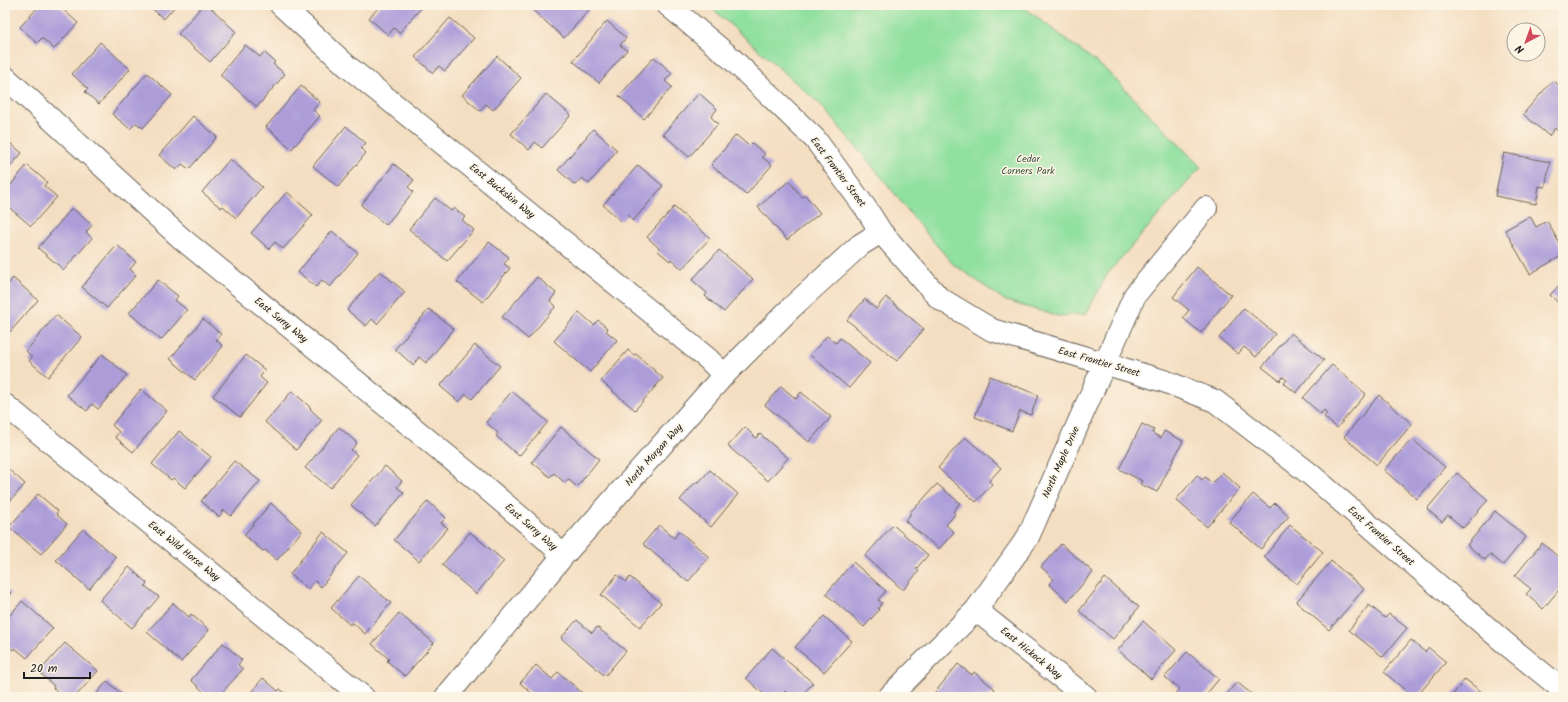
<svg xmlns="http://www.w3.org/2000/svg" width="1568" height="702" viewBox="0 0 1568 702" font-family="Kalam,sans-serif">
<rect width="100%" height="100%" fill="#fcf5e5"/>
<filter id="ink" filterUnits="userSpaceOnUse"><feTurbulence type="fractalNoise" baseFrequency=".025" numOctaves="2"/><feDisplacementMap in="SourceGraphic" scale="8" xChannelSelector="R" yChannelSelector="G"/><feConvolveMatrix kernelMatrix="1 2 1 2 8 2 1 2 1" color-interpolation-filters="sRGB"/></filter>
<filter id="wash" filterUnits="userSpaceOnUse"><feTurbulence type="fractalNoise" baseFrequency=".012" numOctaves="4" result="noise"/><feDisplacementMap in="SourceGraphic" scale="16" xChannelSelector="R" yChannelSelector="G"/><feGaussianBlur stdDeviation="0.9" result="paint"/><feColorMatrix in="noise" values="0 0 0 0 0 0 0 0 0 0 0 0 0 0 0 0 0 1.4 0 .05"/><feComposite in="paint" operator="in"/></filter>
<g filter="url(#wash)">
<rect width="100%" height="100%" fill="#f4dec1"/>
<path fill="#90e09f" stroke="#567e5e" d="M708 5H1021L1105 69 1201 167 1108 273 1086 314 1058 316 1006 301 953 264 919 225 888 185 821 105Z"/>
<g id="blocks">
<path fill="#ac9dd9" d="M40 5H58L78 23 54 49 42 38 37 43 20 27Z
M148 5H176L164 19Z
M203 5H208L236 32 210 62 178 34Z
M381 5H424L399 33 394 28 388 35 369 18Z
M529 5H590L592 7 564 38 528 6Z
M450 18 474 38 445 71 439 66 433 73 415 57Z
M607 21 626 38 620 45 627 50 599 83 573 61Z
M100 42 130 69 99 104 85 92 88 89 72 74Z
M245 45 260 57 264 52 275 62 273 64 285 74 257 107 220 75Z
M497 56 521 78 493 110 486 104 480 111 462 95Z
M654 57 672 73 665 81 672 87 644 119 619 96Z
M147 73 172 95 143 128 136 123 130 129 112 114Z
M1553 80 1563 89V131L1560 134 1555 128 1549 136 1523 114Z
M301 86 320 102 313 110 320 116 292 149 266 127Z
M699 93 717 109 711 117 718 124 689 157 663 134Z
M546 94 571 115 542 148 535 142 529 150 511 134Z
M193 116 217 137 189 169 182 164 176 170 159 155Z
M346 126 366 143 361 149 366 153 338 187 313 166Z
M593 129 617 150 589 184 582 178 575 185 558 170Z
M736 135 749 146 752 143 765 154 762 157 772 165 746 195 711 165Z
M5 139 22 153 5 173Z
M1504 153 1550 162 1545 187 1539 186 1536 204 1495 196Z
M230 159 262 187 236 218 223 206 221 208 202 192Z
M394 164 414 180 408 187 413 192 386 225 361 205Z
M27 165 47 182 44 186 57 197 31 226 5 204V192Z
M638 165 663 186 633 221 627 215 621 221 603 205Z
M789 181 802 197 805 195 820 213 787 240 758 207Z
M287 192 313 215 283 249 275 242 269 249 251 233Z
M435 198 451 211 454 208 465 217 462 220 474 230 447 261 409 229Z
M674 207 710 238 682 269 671 259 670 261 658 251 660 249 647 237Z
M72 208 92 225 86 232 92 238 64 270 38 248Z
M1530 216 1536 227 1547 221 1563 250V255L1530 274 1505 230Z
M332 231 358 253 330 287 322 280 316 287 298 272Z
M489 242 509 257 504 264 510 268 483 302 457 282Z
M117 245 136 262 130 269 136 275 107 308 82 287Z
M719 250 753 279 724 312 705 296 707 293 692 280Z
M1197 267 1231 295 1201 333 1183 318 1189 310 1173 297Z
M380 271 405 292 377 324 372 319 366 326 347 310Z
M537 277 556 293 550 301 556 306 528 339 502 317Z
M13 278 38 300 10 332 5 328V288Z
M158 280 178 296 175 300 187 310 161 340 129 313Z
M1563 281V307L1550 295Z
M886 297 924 329 897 361 847 320 865 299 876 309Z
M1244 308 1275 334 1256 357 1244 347 1238 354 1219 338Z
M429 309 454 329 426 363 419 357 413 365 395 349Z
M579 312 594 325 598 320 608 329 606 331 617 340 590 372 554 341Z
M56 315 82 337 48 377 29 361 32 357 26 351Z
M203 319 221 334 216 340 223 346 195 380 170 359Z
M1291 333 1324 360 1296 393 1284 383 1287 380 1283 377 1280 381 1262 367Z
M827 336 836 343 840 338 870 363 849 388 810 355Z
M475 345 500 366 472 399 466 394 459 402 440 386Z
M628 350 634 355 636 354 663 378 635 410 601 381Z
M102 354 127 375 98 409 92 404 87 411 67 395Z
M246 355 265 370 260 377 267 383 240 417 213 396Z
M1332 365 1366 394 1337 428 1324 417 1327 413 1324 410 1321 414 1303 398Z
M990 376 1038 395 1031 415 1020 411 1012 431 975 417Z
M781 386 796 399 801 392 831 417 809 442 765 405Z
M141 389 167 411 133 452 115 437 119 432 112 425Z
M292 391 311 408 310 409 322 420 296 450 265 422Z
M512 391 548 422 519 456 496 436 498 433 486 422Z
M1379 395 1412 424 1377 465 1344 437Z
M1142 424 1154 430 1152 433 1161 438 1164 431 1183 441 1157 492 1140 484 1142 481 1119 469Z
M339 427 357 443 351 450 357 455 330 488 305 468Z
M561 427 599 459 577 487 568 479 565 483 554 473 550 477 532 462Z
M745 427 756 438 760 434 788 458 768 481 728 446Z
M179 431 211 457 185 488 173 478 171 480 152 464Z
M965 437 1001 468 989 481 992 484 976 502 938 468Z
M1412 439 1445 467 1417 499 1384 470Z
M234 461 260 481 231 516 224 510 219 517 201 501Z
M5 466 25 484 5 507Z
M385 466 402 481 397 487 404 493 375 526 351 505Z
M710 470 738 494 711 527 680 500 695 483 696 484 698 481 699 482Z
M1222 472 1240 488 1207 527 1176 500 1197 475 1202 480 1205 477 1212 483Z
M1457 473 1488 500 1463 528 1448 515 1442 522 1427 509Z
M937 484 960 503 953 512 955 514 946 525 954 532 939 549 905 521 910 515V512L916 506H917Z
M38 494 58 511 56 514 67 524 41 554 9 527Z
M1253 494 1270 508 1275 503 1289 516 1261 549 1229 522Z
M428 501 446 518 441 523 448 528 419 561 394 540Z
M271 503 302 531 277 560 265 550 263 551 244 535Z
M1495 511 1526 537 1503 565 1490 554 1485 560 1467 545Z
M659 525 674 538 679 531 709 557 688 582 643 544Z
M893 525 928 555 916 569 919 571 903 590 865 556Z
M1290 525 1323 552 1297 584 1264 557Z
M83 529 116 557 89 589 56 560Z
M323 532 348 553 321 587 315 581 308 589 290 574Z
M470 532 504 561 476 594 442 565Z
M1542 543 1563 561V585L1543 609 1526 594 1531 589 1515 576Z
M1061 544 1093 572 1068 601 1049 584 1054 579 1041 567Z
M1331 561 1364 589 1329 630 1296 602Z
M853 562 886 591 878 600 882 603 878 609 879 610 864 627 826 594Z
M129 567 147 583 145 586 159 597 132 628 100 600Z
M617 575 626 582 630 577 661 603 640 627 601 595Z
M359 576 391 603 365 634 352 622 350 625 331 608Z
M1105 578 1139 607 1113 639 1079 611Z
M5 589 11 593 5 600Z
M22 601 53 628 27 658 15 648 13 650 5 643V621Z
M173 603 189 617 191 614 209 630 181 662 147 632Z
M1369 605 1385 618 1389 614 1407 628 1383 657 1349 630Z
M399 613 434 643 405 676 387 661 389 659 372 644Z
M824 616 852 641 824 672 795 647Z
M577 620 592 633 597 627 626 651 605 676 561 638Z
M1143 621 1176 650 1151 679 1118 650Z
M1411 640 1425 652 1429 648 1446 662 1416 697H1413L1384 672Z
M65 643 98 671 75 697H63L53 688 54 686 39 672Z
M223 643 242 660 238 665 243 669 218 697H209L191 680Z
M772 648 813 683 800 697H792L785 691 780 697 774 694 772 697H767L746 678Z
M1187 652 1219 679 1204 697H1178L1175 694 1179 689 1165 677Z
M958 664 972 675 974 672 995 689 988 697H931Z
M536 665 552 679 558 672 587 697H536L520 683Z
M263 678 278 691 280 689 290 697H247Z
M1465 679 1483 693 1481 697H1451Z
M107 681 125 697H94Z
M1237 682 1255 697H1224Z"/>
</g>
</g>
<g filter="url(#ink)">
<use href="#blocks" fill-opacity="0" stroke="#686056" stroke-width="1"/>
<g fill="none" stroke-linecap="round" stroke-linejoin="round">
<g stroke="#686056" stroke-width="24">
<path id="minor" d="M281 5 347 66 647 309 708 359 724 375
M668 5 732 59 815 139 867 210 881 232 939 298 992 330 1164 381 1215 401 1310 474 1505 643 1563 690
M5 77 181 238 472 476 546 539 563 556
M5 405 363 697
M976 610 1086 697
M446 697 563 556 724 375 793 306 860 245 881 232
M889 697 976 610 1028 537 1135 295 1206 208"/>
</g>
<use href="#minor" stroke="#fff" stroke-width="22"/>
</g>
</g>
<g text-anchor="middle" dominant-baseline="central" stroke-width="3" stroke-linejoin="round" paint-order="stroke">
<g font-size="10" fill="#3f5743" stroke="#fcf5e5">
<text x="1028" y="159">Cedar<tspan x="1028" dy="12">Corners Park</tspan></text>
</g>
<g font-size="10" fill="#1c1c1c" stroke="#fcf5e5">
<text transform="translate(838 172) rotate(53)">East Frontier Street</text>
<text transform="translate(502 191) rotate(39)">East Buckskin Way</text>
<text transform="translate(281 320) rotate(39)">East Surry Way</text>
<text transform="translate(1099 362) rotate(16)">East Frontier Street</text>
<text transform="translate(654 455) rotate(-48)">North Morgan Way</text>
<text transform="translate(1061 462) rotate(-66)">North Maple Drive</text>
<text transform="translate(531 527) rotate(41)">East Surry Way</text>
<text transform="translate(1381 536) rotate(41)">East Frontier Street</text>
<text transform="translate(184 551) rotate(39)">East Wild Horse Way</text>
<text transform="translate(1031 653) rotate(39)">East Hickock Way</text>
</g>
</g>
<rect width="1568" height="702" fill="none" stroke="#fcf5e5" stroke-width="20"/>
<g transform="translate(1526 42) rotate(221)"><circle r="19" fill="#fcf5e5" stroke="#a29e95"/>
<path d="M0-3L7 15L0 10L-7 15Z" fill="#d1495b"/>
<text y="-6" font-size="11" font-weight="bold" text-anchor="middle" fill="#1c1c1c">N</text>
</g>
<path d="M24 672v6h66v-6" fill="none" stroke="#1c1c1c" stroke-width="2"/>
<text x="30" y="672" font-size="12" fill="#1c1c1c" stroke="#fcf5e5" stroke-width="3" paint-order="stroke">20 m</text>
</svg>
